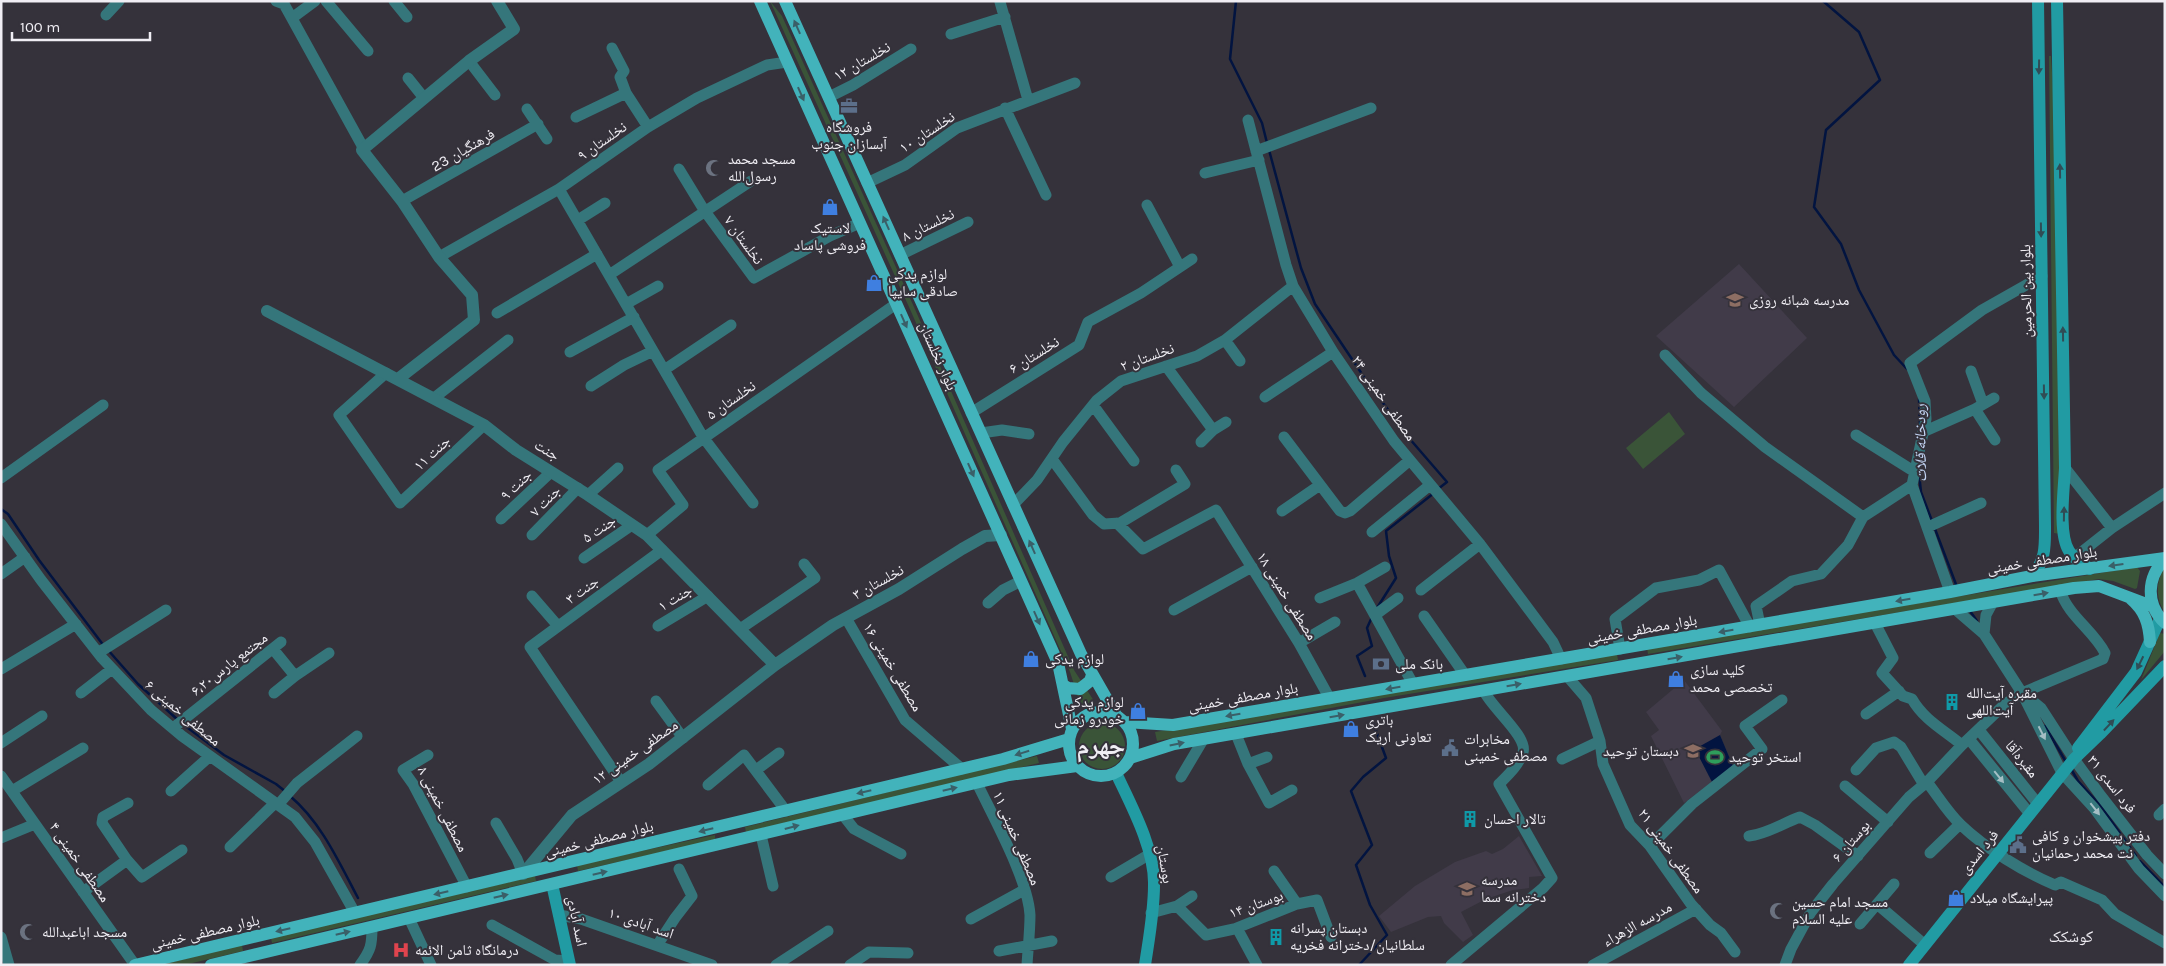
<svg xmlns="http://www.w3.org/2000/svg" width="2166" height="966" viewBox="0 0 2166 966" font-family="Karla,'Noto Naskh Arabic',sans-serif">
<rect width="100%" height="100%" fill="#35323b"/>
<path fill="#413b49" d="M1739 264 1807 338 1734 407 1656 336Z
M1684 680 1722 731 1720 735 1733 766 1684 803 1651 736 1659 730 1646 712Z
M1519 836 1542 876 1529 877V888L1513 890 1486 899 1461 912 1473 935 1463 942 1444 923 1441 916 1428 917 1391 932 1379 916 1415 886 1455 862 1486 851 1492 854 1503 849Z"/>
<path fill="#3a5438" d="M770 1 782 16 914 307 1074 670 1094 701 1081 706 1070 672 909 307Z
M2049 56H2051L2055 120 2060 534 2054 533Z
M1669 412 1685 434 1643 469 1626 448Z
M2137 567 2140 571 2137 588 2135 589 2113 581 2099 579 1648 654 1647 648Z
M2165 567V612C2155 599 2156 580 2165 567Z
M2160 633 2165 634V651L2141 680Z
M1617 654 1618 660 1384 698 1157 741 1155 732Z
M1079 746a23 23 0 1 1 46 0a23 23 0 1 1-46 0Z
M1037 756 1039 763 746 832 745 827Z
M715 835V840L578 871 577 865Z
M535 876 536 881 272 943 271 938Z
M242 945 243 951 184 965H160Z"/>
<path fill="#021440" d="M1720 735 1733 766 1712 782 1695 749Z"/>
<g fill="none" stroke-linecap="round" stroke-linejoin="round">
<path stroke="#021440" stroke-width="2.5" d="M1236 1 1230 59 1262 123 1267 143
M1823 1 1859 32 1880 80 1826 130 1814 207 1841 244 1859 290 1894 355 1907 369
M1269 150 1301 268 1315 304 1366 380 1409 438 1447 482 1438 489
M1919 399 1920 423
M1919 474 1921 492 1932 521
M1 509 8 514 39 560 104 646
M1935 529 1957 587
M1377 608 1396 578 1389 556 1386 531 1434 493
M1970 611 1977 621
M108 650 138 684 178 720
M1365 676 1357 656 1372 646 1367 628 1372 617
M184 725 224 755 276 784 286 792
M2045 726 2066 762
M2071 769 2078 781 2100 805 2136 856
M290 796C321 822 339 862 358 898
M2140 861 2165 887
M1359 965 1387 935 1370 905 1356 865 1372 845 1351 791 1363 777 1386 758 1372 720"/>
<path stroke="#35767b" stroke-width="11" d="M276 1 284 4 364 149
M326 1 368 51
M394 1 407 17
M1000 2 1028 100
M106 15 119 1
M292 18 315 1
M951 34 1005 17
M612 48 624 71 620 77 626 93 648 127
M469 61 495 95
M408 78 424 98
M829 97 853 85 911 49
M1005 108 1046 195
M527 109 547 139
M576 117 626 93
M1248 120 1286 265 1293 286 1333 352 1394 441 1480 544 1553 642 1561 659
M1256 151 1371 108
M679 169 704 210 754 278 830 236 860 223
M1205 173 1259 160
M867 183 905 165 957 128 1075 83
M559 189 703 437 753 503
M402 201 538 124
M1147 205 1180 267
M578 220 605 203
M900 255 968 222
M439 257 559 189 648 127 697 98 767 65 787 62
M609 275 751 181
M626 304 658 286
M497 313 597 254
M1225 340 1240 361
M570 352 634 317
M1665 355 1701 393 1765 447 1863 517
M1166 366 1213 430 1226 422
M664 370 731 325
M1971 371 1983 404
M386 373 339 415 400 503 484 425
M591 386 624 365 653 351
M1265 397 1333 352
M434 398 508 340
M1093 405 1134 461
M1975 409 1995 440
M971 413 1079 345 1088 322 1141 293 1192 259
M1923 432 1975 409 1994 398
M981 433 1002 430 1029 434
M1856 435 1915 472
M1284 437 1340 511 1345 513 1350 511 1410 460
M1201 442 1213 430
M1052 459 1093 515 1104 524 1120 523 1185 484 1176 470
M2065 468 2112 528
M1 478 103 405
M588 495 618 468
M1013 505 1037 480 1063 442 1097 400 1121 381 1197 356 1225 340 1293 286
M1282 511 1320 485
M501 519 551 472
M1117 523 1143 549 1216 510 1299 643 1330 699
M1 524 41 580 102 658 151 710 182 736 295 817 315 842 355 913
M1928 527 1981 503
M1372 532 1430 485
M532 535 578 488
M647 535 683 505 658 470 896 304
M584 558 632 525
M2074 558 2112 528 2165 493
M1 574 25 557
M1357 583 1413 684
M1421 590 1480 544
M1950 592 1912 485 1926 419 1925 401 1910 363 1982 310 2042 276
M532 596 558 626
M1320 598 1357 583 1385 567
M988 603 1003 590 1021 581
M1955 609 1984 634 2022 693 2062 773 2094 808 2139 869 2165 896
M1174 610 1252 567
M1375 615 1398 598
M1424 616 1465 675
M846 618 905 720 962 769
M1875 623 1893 658 1882 673 1903 696 1912 699C1924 720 1944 730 1962 745
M1760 625 1756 606 1792 581 1821 574 1848 545 1863 517 1912 485
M658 626 708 596
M740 629 815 578 804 564
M1984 634 1986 615 1993 602
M1299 643 1335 622
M273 649 295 676 274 693
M1620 649 1615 619 1656 588 1699 580 1719 570 1750 627
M98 653 166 610
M1 669 76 624
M295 676 329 653
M1567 676 1586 698 1600 741 1603 764 1630 825 1650 846 1691 904 1710 925 1721 933 1735 952
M81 693 112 669
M2025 695 2041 708 2074 759 2101 796 2147 855 2165 874
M656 701 683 738
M1866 714 1899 691
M173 728 281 642
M1979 730 2038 804
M1236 734 1248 764 1269 803 1292 790
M1969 739 2030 814
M1 743 42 716
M428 755 403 770 413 784 467 887
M1562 759 1600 741
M1248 764 1267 757
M756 770 779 753
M1856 770 1876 748 1894 742 1901 747 1924 785
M1 776 135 965
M1181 777 1203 740
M621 782 530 647 662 550
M1927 782C1938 796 1948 813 1961 825 1985 848 2024 872 2055 885L2061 882 2102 900 2115 914 2165 943
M977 783C993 817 1028 879 1030 915 1030 931 1028 948 1027 965
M708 785 744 755 786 811
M1845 786 1888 822
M12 791 83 748
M171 791 210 756
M278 805 297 783 357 736
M843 815 854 829 901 854
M2159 815 2165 809
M496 823 517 859 523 874
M761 835 773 886
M1749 836C1767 834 1783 823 1800 817L1815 825 1858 856
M1 838 35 824
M1650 846 1692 804 1762 749 1745 726 1782 700
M230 847 275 803
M1930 853 1960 824
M127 860 142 877 182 850
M1274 871 1297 904
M1111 877 1150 854
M1894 884 1877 904 1925 945
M83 892 127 860 102 823 103 817 128 803
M1177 906 1206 935 1234 929 1297 904 1317 900 1331 937
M1151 913 1177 906 1192 896
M559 915 581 919 712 965
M409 918 431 965
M971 919 1024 890
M1860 924 1877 904
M492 925 555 960 569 961
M1237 928 1257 965
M1 937 9 965
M658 944 675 918 692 896 679 869
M999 951 1052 941
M360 965C371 950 372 945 372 927
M776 965 828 931
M850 965 869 952 908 953
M1451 965 1543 888 1552 878 1499 784C1508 775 1519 765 1523 752 1528 737 1491 707 1484 691
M1593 965 1696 909
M1785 965 1791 949 1811 912 1833 884 1909 797 1927 782 1962 745 2005 704 2022 693 2103 659 2105 653C2093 630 2068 616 2060 590"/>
<path stroke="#35767b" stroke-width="12" d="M267 311 484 425 516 450 588 495 647 535 775 665
M398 379 474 320 472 295 439 257 402 201 362 150 469 61 514 29 497 1
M523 874 572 815 649 764 775 665 833 625 899 589 962 549 985 536 1001 535"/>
<path stroke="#219ba3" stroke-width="12" d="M2057 1 2065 468C2064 489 2058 534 2069 551 2074 559 2082 563 2090 569
M2032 576C2046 560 2045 546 2045 526L2038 1
M2078 748 2136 672 2160 619
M1116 773C1131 805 1155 849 1154 885 1154 912 1149 938 1145 965
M552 884 570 965
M1909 965 2074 759 2100 734 2165 666"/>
<path stroke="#42b3bb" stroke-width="12" d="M760 1 1058 663 1072 729
M785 1 1081 654 1116 715
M2165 559C2147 577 2145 604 2165 623
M2131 599C2145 611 2149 624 2150 642
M1063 685 1068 688 1080 689 1090 681 1092 675
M1069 744a32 32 0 1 1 64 0a32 32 0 1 1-64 0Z
M1125 722 1173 725 1950 592 2032 576 2165 558
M1130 758 1174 744 2074 588 2099 586 2152 606
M135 965 1003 759 1069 739
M211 965 1009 775 1077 766"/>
</g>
<defs><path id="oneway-solid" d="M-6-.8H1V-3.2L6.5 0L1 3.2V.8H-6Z" transform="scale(1.25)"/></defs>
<g fill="#3a5f68">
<use href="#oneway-solid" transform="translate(797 27) rotate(-114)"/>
<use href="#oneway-solid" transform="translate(801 94) rotate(66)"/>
<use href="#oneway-solid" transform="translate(886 223) rotate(-114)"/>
<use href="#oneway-solid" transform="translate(904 321) rotate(66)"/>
<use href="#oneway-solid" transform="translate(971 470) rotate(66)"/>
<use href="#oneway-solid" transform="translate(1032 547) rotate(-114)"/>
<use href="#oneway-solid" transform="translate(2116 565) rotate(172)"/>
<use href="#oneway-solid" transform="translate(2041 594) rotate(-10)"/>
<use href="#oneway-solid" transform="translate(1903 600) rotate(170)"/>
<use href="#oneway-solid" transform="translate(1037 618) rotate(66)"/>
<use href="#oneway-solid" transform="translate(1726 631) rotate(170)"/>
<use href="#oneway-solid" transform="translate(1675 658) rotate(-10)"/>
<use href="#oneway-solid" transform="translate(1514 685) rotate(-10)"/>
<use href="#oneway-solid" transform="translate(1393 688) rotate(170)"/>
<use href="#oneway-solid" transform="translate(1233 715) rotate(170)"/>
<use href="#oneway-solid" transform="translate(1337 716) rotate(-10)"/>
<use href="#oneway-solid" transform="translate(1177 744) rotate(-12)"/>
<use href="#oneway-solid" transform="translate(1022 753) rotate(163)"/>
<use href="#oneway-solid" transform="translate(950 789) rotate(-13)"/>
<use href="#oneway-solid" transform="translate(864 792) rotate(167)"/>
<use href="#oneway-solid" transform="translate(792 827) rotate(-15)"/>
<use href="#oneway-solid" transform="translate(706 830) rotate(166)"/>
<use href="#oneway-solid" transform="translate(600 873) rotate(-13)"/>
<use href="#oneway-solid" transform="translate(441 893) rotate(167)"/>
<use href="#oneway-solid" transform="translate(501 896) rotate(-13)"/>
<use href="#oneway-solid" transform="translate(283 930) rotate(167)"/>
<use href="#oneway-solid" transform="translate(343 933) rotate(-13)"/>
</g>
<g fill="#304c55">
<use href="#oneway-solid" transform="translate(2039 67) rotate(91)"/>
<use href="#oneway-solid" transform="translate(2060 171) rotate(-91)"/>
<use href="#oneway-solid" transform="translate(2041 230) rotate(89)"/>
<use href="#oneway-solid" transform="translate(2063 334) rotate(-91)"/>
<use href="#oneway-solid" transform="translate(2044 392) rotate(89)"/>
<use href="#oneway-solid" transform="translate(2064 514) rotate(-89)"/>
<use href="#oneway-solid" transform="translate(2140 663) rotate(116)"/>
<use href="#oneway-solid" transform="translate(2109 725) rotate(-47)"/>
</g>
<g fill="#a5bec4">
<use href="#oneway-solid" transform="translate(2042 733) rotate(63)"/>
<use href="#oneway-solid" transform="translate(1999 777) rotate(51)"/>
<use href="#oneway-solid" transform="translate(2095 809) rotate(52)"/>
</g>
<defs>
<g id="office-bare" transform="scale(1.35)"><path d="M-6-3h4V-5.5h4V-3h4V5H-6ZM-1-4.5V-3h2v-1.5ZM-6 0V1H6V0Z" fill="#5c6f8a" stroke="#35323b" stroke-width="2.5" paint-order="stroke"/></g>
<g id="mosque-bare" transform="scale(1.35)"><path d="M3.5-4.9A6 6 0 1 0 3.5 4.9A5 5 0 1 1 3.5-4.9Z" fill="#6b7280" stroke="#35323b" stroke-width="2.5" paint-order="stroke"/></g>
<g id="shop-bare" transform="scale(1.35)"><path d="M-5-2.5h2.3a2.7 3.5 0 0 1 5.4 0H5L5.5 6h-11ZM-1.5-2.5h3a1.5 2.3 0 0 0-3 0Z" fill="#3f7fe0" stroke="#35323b" stroke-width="2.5" paint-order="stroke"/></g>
<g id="school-bare" transform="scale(1.35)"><path d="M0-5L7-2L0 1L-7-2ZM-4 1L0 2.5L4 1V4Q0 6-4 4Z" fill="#8d6e63" stroke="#35323b" stroke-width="2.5" paint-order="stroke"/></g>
<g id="bank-bare" transform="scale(1.35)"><path d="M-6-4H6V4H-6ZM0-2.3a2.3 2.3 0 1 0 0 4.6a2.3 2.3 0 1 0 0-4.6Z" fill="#5c6f8a" stroke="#35323b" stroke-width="2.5" paint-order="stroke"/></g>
<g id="building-bare" transform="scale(1.35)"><path d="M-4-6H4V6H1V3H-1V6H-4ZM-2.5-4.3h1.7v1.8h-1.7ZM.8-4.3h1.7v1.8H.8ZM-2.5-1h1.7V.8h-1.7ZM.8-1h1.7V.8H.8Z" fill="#0f9aa8" stroke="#35323b" stroke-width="2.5" paint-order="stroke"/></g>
<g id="civic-bare" transform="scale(1.35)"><path d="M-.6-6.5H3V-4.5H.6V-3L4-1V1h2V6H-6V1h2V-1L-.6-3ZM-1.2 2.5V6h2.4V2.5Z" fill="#5c6f8a" stroke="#35323b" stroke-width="2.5" paint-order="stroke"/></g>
<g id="stadium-bare" transform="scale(1.35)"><path d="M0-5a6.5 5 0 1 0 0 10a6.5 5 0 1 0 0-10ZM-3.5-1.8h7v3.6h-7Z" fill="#2e9e5b" stroke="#35323b" stroke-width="2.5" paint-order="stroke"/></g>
<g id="hospital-bare" transform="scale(1.35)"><path d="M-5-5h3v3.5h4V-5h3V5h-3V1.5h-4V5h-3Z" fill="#e0444e" stroke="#35323b" stroke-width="2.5" paint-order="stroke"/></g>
</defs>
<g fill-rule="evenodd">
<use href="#office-bare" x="849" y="106"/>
<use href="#mosque-bare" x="714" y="168"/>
<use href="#shop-bare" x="830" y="207"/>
<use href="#shop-bare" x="874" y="283"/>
<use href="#school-bare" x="1735" y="300"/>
<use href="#shop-bare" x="1031" y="659"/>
<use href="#bank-bare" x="1381" y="664"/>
<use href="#shop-bare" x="1676" y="679"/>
<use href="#building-bare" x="1952" y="702"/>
<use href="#shop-bare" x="1138" y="711"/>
<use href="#shop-bare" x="1351" y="729"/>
<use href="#civic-bare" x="1450" y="748"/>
<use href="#school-bare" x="1693" y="751"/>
<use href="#stadium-bare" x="1715" y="757"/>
<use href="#building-bare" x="1470" y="819"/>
<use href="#civic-bare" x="2018" y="845"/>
<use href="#school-bare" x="1467" y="889"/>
<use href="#shop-bare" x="1956" y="898"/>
<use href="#mosque-bare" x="1778" y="911"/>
<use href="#mosque-bare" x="28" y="932"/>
<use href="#building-bare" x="1276" y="937"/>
<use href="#hospital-bare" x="401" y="950"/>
</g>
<g text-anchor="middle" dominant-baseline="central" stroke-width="4" stroke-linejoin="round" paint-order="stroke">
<g font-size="15" fill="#f0eef4" stroke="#35323b">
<text transform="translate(862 61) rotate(-30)">نخلستان ۱۲</text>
<text transform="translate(927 132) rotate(-33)">نخلستان ۱۰</text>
<text transform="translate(602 141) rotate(-35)">نخلستان ۹</text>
<text transform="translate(463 150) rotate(-30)">فرهنگیان 23</text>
<text transform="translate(928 225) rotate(-26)">نخلستان ۸</text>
<text transform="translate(744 240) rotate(54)">نخلستان ۷</text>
<text transform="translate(2026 291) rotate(-91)">بلوار بین الحرمین</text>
<text transform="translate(1034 355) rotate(-32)">نخلستان ۶</text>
<text transform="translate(938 356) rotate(66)">بلوار نخلستان</text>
<text transform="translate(1147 357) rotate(-20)">نخلستان ۲</text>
<text transform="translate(1384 398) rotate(55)">مصطفی خمینی ۲۴</text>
<text transform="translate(731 400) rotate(-35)">نخلستان ۵</text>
<text transform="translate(547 450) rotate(31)">جنت</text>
<text transform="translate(432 453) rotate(-43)">جنت ۱۱</text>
<text transform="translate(516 485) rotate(-44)">جنت ۹</text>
<text transform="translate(545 501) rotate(-46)">جنت ۷</text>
<text transform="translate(599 529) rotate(-34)">جنت ۵</text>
<text transform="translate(2042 560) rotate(-9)">بلوار مصطفی خمینی</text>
<text transform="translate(878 582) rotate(-29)">نخلستان ۳</text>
<text transform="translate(582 590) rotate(-36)">جنت ۳</text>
<text transform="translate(1287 596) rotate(58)">مصطفی خمینی ۱۸</text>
<text transform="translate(675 598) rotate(-31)">جنت ۱</text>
<text transform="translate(1642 629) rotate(-10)">بلوار مصطفی خمینی</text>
<text transform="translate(229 664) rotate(-38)">۶،مجتمع پارس۲۰</text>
<text transform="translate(893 667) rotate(59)">مصطفی خمینی ۱۶</text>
<text transform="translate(1243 697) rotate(-10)">بلوار مصطفی خمینی</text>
<text transform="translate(183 713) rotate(40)">مصطفی خمینی ۶</text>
<text transform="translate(635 752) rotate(-35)">مصطفی خمینی ۱۲</text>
<text transform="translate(2022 759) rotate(51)">مقبره‌آقا</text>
<text transform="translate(2112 784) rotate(52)">فرد اسدی ۳۱</text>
<text transform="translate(443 809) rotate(63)">مصطفی خمینی ۸</text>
<text transform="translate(1017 838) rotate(67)">مصطفی خمینی ۱۱</text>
<text transform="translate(599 839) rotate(-14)">بلوار مصطفی خمینی</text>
<text transform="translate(1851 841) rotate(-49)">بوستان ۶</text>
<text transform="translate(1671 851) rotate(54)">مصطفی خمینی ۲۱</text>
<text transform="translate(1979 852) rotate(-51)">فرد اسدی</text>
<text transform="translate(80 862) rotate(55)">مصطفی خمینی ۴</text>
<text transform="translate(1165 864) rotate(80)">بوستان</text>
<text transform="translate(1256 904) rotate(-20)">بوستان ۱۴</text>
<text transform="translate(577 921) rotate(78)">اسد آبادی</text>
<text transform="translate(641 923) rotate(19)">اسد آبادی ۱۰</text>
<text transform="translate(1637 924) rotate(-29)">مدرسه الزهراء</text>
<text transform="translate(205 932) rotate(-13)">بلوار مصطفی خمینی</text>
</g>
<g font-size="15" fill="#f0eef4" stroke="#35323b" text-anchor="start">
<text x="849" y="127" text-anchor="middle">فروشگاه<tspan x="849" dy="17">آبسازان جنوب</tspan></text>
<text x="728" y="159">مسجد محمد<tspan x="728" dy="17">رسول‌الله</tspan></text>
<text x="830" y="228" text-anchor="middle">لاستیک<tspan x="830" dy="17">فروشی پاساد</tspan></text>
<text x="888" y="274">لوازم یدکی<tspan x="888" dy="17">صادقی سایپا</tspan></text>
<text x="1749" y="300">مدرسه شبانه روزی</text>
<text x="1045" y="659">لوازم یدکی</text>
<text x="1395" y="664">بانک ملی</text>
<text x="1690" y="670">کلید سازی<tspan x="1690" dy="17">تخصصی محمد</tspan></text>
<text x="1966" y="693">مقبره آیت‌الله<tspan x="1966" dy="17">آیت‌اللهی</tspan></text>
<text x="1124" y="702" text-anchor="end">لوازم یدکی<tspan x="1124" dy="17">خودرو زمانی</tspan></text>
<text x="1365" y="720">باتری<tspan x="1365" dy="17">تعاونی اریک</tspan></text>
<text x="1464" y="739">مخابرات<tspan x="1464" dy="17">مصطفی خمینی</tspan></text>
<text x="1679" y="751" text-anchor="end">دبستان توحید</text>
<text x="1729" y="757">استخر توحید</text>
<text x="1484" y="819">تالار احسان</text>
<text x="2032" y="836">دفتر پیشخوان و کافی<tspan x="2032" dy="17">نت محمد رحمانیان</tspan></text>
<text x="1481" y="880">مدرسه<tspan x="1481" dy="17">دخترانه سما</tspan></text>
<text x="1970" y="898">پیرایشگاه میلاد</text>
<text x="1792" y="902">مسجد امام حسین<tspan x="1792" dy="17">علیه السلام</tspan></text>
<text x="1290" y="928">دبستان پسرانه<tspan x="1290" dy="17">سلطانیان/دخترانه فخریه</tspan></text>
<text x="42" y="932">مسجد اباعبدالله</text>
<text x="415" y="950">درمانگاه ثامن الائمه</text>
</g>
<g font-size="16" font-style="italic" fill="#c2d3f2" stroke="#35323b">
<text transform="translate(1920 443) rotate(-91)">رودخانه قلات</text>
</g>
<g font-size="16" fill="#f0eef4" stroke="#35323b">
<text x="2071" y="936">کوشکک</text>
</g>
<g font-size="25" font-weight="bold" fill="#f0eef4" stroke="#35323b">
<text x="1101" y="745">جهرم</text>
</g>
</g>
<rect width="2166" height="966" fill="none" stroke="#f0eef4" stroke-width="5"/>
<path d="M12 32v8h138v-8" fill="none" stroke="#f0eef4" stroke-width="2.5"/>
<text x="20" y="32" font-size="15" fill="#f0eef4" stroke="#35323b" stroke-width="4" paint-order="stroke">100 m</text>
</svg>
